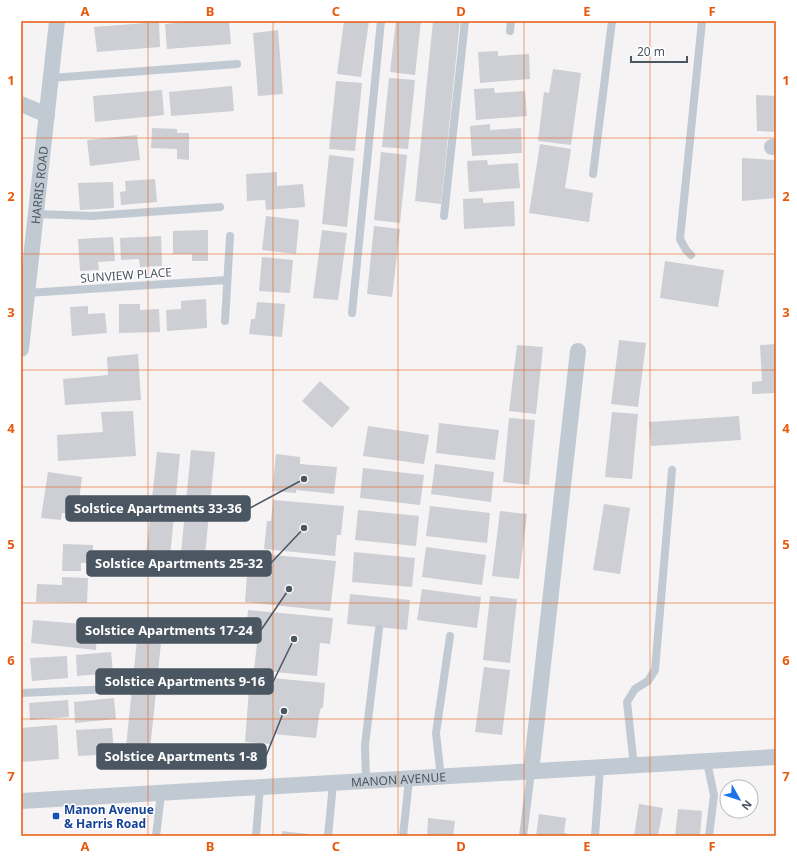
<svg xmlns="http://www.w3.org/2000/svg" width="797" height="857" viewBox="0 0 797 857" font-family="'Noto Sans',sans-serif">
<rect width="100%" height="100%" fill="#f5f3f3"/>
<path fill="#cdcfd5" d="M197 21H229L231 44 167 49 165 24Z
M344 21H369L361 77 337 74Z
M396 21H421L415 75 390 72Z
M433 21H460L441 204 415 201Z
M159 22 160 47 97 52 94 27Z
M278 30 283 94 258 96 253 33Z
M498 51V56L529 54 530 79 480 83 478 52Z
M553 69 581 73 571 145 538 141 544 92 549 93Z
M389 78 415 80 408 149 382 147Z
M336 81 362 83 355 151 329 149Z
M232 86 234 111 171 116 169 92Z
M494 88 495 93 525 91 527 116 476 120 474 89Z
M162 90 164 115 95 122 93 96Z
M756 95 776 96V132L757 131Z
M490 124V130L521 128 522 153 472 156 470 126Z
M152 128 177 129V133H189V160L177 159V149L151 148Z
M137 135 140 160 90 166 87 140Z
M540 144 571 149 565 188 593 193 589 222 529 213Z
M381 152 407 155 400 223 374 220Z
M329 155 354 158 347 227 322 224Z
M742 158 776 160V198L742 201Z
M487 160 488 165 518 163 520 188 469 192 467 161Z
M277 172V186L303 184 305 207 266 210 265 200 247 201 246 174Z
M155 179 157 202 121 205 120 192 126 191 125 181Z
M113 182 114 208 80 210 78 183Z
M483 198V203L514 201 515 226 464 229 463 199Z
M266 216 299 220 296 254 262 250Z
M374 226 400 229 392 297 367 294Z
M208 230V261H192V254H173V231Z
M322 230 347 233 338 300 313 298Z
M161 236 162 266 140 267 139 259 121 260 120 238Z
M113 237 115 261 98 262 99 270 80 271 78 239Z
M262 257 293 260 290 293 259 291Z
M665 261 724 270 718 307 660 298Z
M206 299 207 328 167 331 166 310 181 309V301Z
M257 302 285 304 282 337 249 334 251 319H255Z
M119 304H140V310L159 309 160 332 119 333Z
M88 306V314L105 313 107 333 72 336 70 307Z
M619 340 646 343 638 407 611 404Z
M776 344V393L752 394V382L762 381 760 345Z
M517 345 543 347 536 414 509 411Z
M138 354 141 400 65 405 63 379 108 375 107 357Z
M320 381 350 408 332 428 302 401Z
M133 411 136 456 58 461 57 435 103 432 101 412Z
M612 412 638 414 632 479 605 477Z
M739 416 741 440 651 446 649 422Z
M509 418 535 420 529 485 503 482Z
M439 423 499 430 495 460 436 453Z
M368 426 429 435 424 464 363 456Z
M191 450 215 452 205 555 181 553Z
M157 452 180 454 170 557 146 555Z
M276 454 300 457V464L337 467 334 494 296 490V493L272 491Z
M435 464 494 472 491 502 431 494Z
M363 468 424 475 420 505 360 498Z
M48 472 82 477 77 515 62 513 61 520 41 518Z
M273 500 344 506 341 535H337L335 556 264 549 267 521H271Z
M604 504 630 508 620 574 593 570Z
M430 506 490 513 487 543 426 536Z
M358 510 419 516 416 546 355 540Z
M500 511 527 514 519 579 492 576Z
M63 544 93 545V563H81V571H62Z
M426 547 486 555 482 585 422 577Z
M354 552 415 558 412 587 352 582Z
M254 553 336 561 330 611 245 602 247 575H251Z
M62 577 88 578 87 603 36 602 37 584 62 585Z
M422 589 481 597 477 628 417 620Z
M350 594 410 600 407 630 347 624Z
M490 596 517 599 510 663 483 660Z
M248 610 333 618 330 644 320 643 317 676 254 670 258 635 246 633Z
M33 620 82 624 81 631 97 633 96 650 31 643Z
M138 630 162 633 150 750 126 747Z
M111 652 113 673 77 676 76 655Z
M67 656 68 678 32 681 30 658Z
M484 667 510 670 502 735 475 732Z
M250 676 325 683 323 708H321L319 715 316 738 273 734 272 744 245 742Z
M114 698 116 719 75 723 74 702Z
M68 700 69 717 30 720 29 703Z
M57 725 59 759 21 762V728Z
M112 728 114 754 78 756 76 730Z
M639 804 663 808 658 836H634Z
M678 809 702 811 700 836H675Z
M539 814 566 818 564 833 579 836H536Z
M428 818 455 821 453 836H427Z
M282 831 308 834V836H282Z"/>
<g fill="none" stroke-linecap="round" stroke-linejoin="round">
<path stroke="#c1cad2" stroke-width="8" d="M510 31 511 21
M51 78 237 64
M593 174 612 21
M36 214 92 216 220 207
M444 216 465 21
M691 255 686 250 680 239 702 21
M27 293 227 280
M352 313 381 21
M225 321 230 236
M21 693 112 689
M707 762 714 795 709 836
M634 766 627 702 635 689 648 681 655 670 672 470
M441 778 436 733 450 636
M366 782 365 745 379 629
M156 836 161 794
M256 836 260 787
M328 836 333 784
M403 836 409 780
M523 836 531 772
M595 836 600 768"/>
<g stroke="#c1cad2" stroke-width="16">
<path d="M21 104 47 115"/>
<path d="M772 147H776"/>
<path id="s1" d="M21 349 57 21"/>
<path d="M531 772 578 351"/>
<path id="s2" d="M21 801 776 757"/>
</g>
</g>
<path fill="none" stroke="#e8590c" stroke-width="1" stroke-opacity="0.55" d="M148 21V836M273 21V836M398 21V836M524 21V836M650 21V836M21 138H776M21 254H776M21 370H776M21 487H776M21 603H776M21 719H776"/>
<rect fill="#1a4fb4" stroke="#fff" stroke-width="1.5" x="52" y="812" width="8" height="8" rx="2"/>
<g text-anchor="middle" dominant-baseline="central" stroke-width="3" stroke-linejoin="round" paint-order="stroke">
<g font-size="12" fill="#4a5661" stroke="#fff">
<text stroke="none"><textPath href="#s1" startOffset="165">HARRIS ROAD</textPath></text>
<text transform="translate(126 275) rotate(-4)">SUNVIEW PLACE</text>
<text stroke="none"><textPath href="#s2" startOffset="378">MANON AVENUE</textPath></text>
</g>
<g font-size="12" font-weight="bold" fill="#164399" stroke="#fff" text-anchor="start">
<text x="64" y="809">Manon Avenue<tspan x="64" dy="14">&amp; Harris Road</tspan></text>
</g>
</g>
<path fill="none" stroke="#4a5661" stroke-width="1.5" d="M304 479L250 508M304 528L271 563M289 589L261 630M294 639L273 682M284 711L266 756"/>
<g fill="#4a5661" stroke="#fff" stroke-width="1.5">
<circle cx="304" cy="479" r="4"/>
<circle cx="304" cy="528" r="4"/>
<circle cx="289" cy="589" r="4"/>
<circle cx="294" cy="639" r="4"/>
<circle cx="284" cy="711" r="4"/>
</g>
<g fill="#4a5661" stroke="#4a5661" stroke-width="1.5">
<rect x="66" y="496" width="184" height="25" rx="4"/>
<rect x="87" y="551" width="184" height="25" rx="4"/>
<rect x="77" y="618" width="184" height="25" rx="4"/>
<rect x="96" y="669" width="177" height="25" rx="4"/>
<rect x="97" y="744" width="169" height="25" rx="4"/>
</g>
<g font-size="13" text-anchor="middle" font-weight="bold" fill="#fff">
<text x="158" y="513">Solstice Apartments 33-36</text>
<text x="179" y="568">Solstice Apartments 25-32</text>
<text x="169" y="635">Solstice Apartments 17-24</text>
<text x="185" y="686">Solstice Apartments 9-16</text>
<text x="181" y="761">Solstice Apartments 1-8</text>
</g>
<rect width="797" height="857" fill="none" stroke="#ffffff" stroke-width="44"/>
<g transform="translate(739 799) rotate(129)"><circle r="19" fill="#ffffff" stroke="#b7bbc0"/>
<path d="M0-3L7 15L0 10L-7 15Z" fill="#1a73e8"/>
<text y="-6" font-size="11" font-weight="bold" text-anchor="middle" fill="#4a5661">N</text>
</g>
<path d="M631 56v6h56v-6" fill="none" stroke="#4a5661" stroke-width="2"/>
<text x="637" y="56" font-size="12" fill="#4a5661" stroke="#ffffff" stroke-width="3" paint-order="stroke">20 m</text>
<rect x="22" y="22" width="753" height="813" fill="none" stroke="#e8590c" stroke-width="1.5"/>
<g font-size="13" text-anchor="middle" font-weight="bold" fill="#e8590c">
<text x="85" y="16">A</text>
<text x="210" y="16">B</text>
<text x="336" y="16">C</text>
<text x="461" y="16">D</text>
<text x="587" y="16">E</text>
<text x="712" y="16">F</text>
<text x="11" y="85">1</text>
<text x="786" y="85">1</text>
<text x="11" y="201">2</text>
<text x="786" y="201">2</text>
<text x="11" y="317">3</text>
<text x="786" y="317">3</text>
<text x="11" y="433">4</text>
<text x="786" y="433">4</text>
<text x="11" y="549">5</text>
<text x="786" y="549">5</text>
<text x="11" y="665">6</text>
<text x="786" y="665">6</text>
<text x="11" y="781">7</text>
<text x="786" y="781">7</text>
<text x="85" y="851">A</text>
<text x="210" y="851">B</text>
<text x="336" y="851">C</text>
<text x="461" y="851">D</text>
<text x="587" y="851">E</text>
<text x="712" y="851">F</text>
</g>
</svg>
